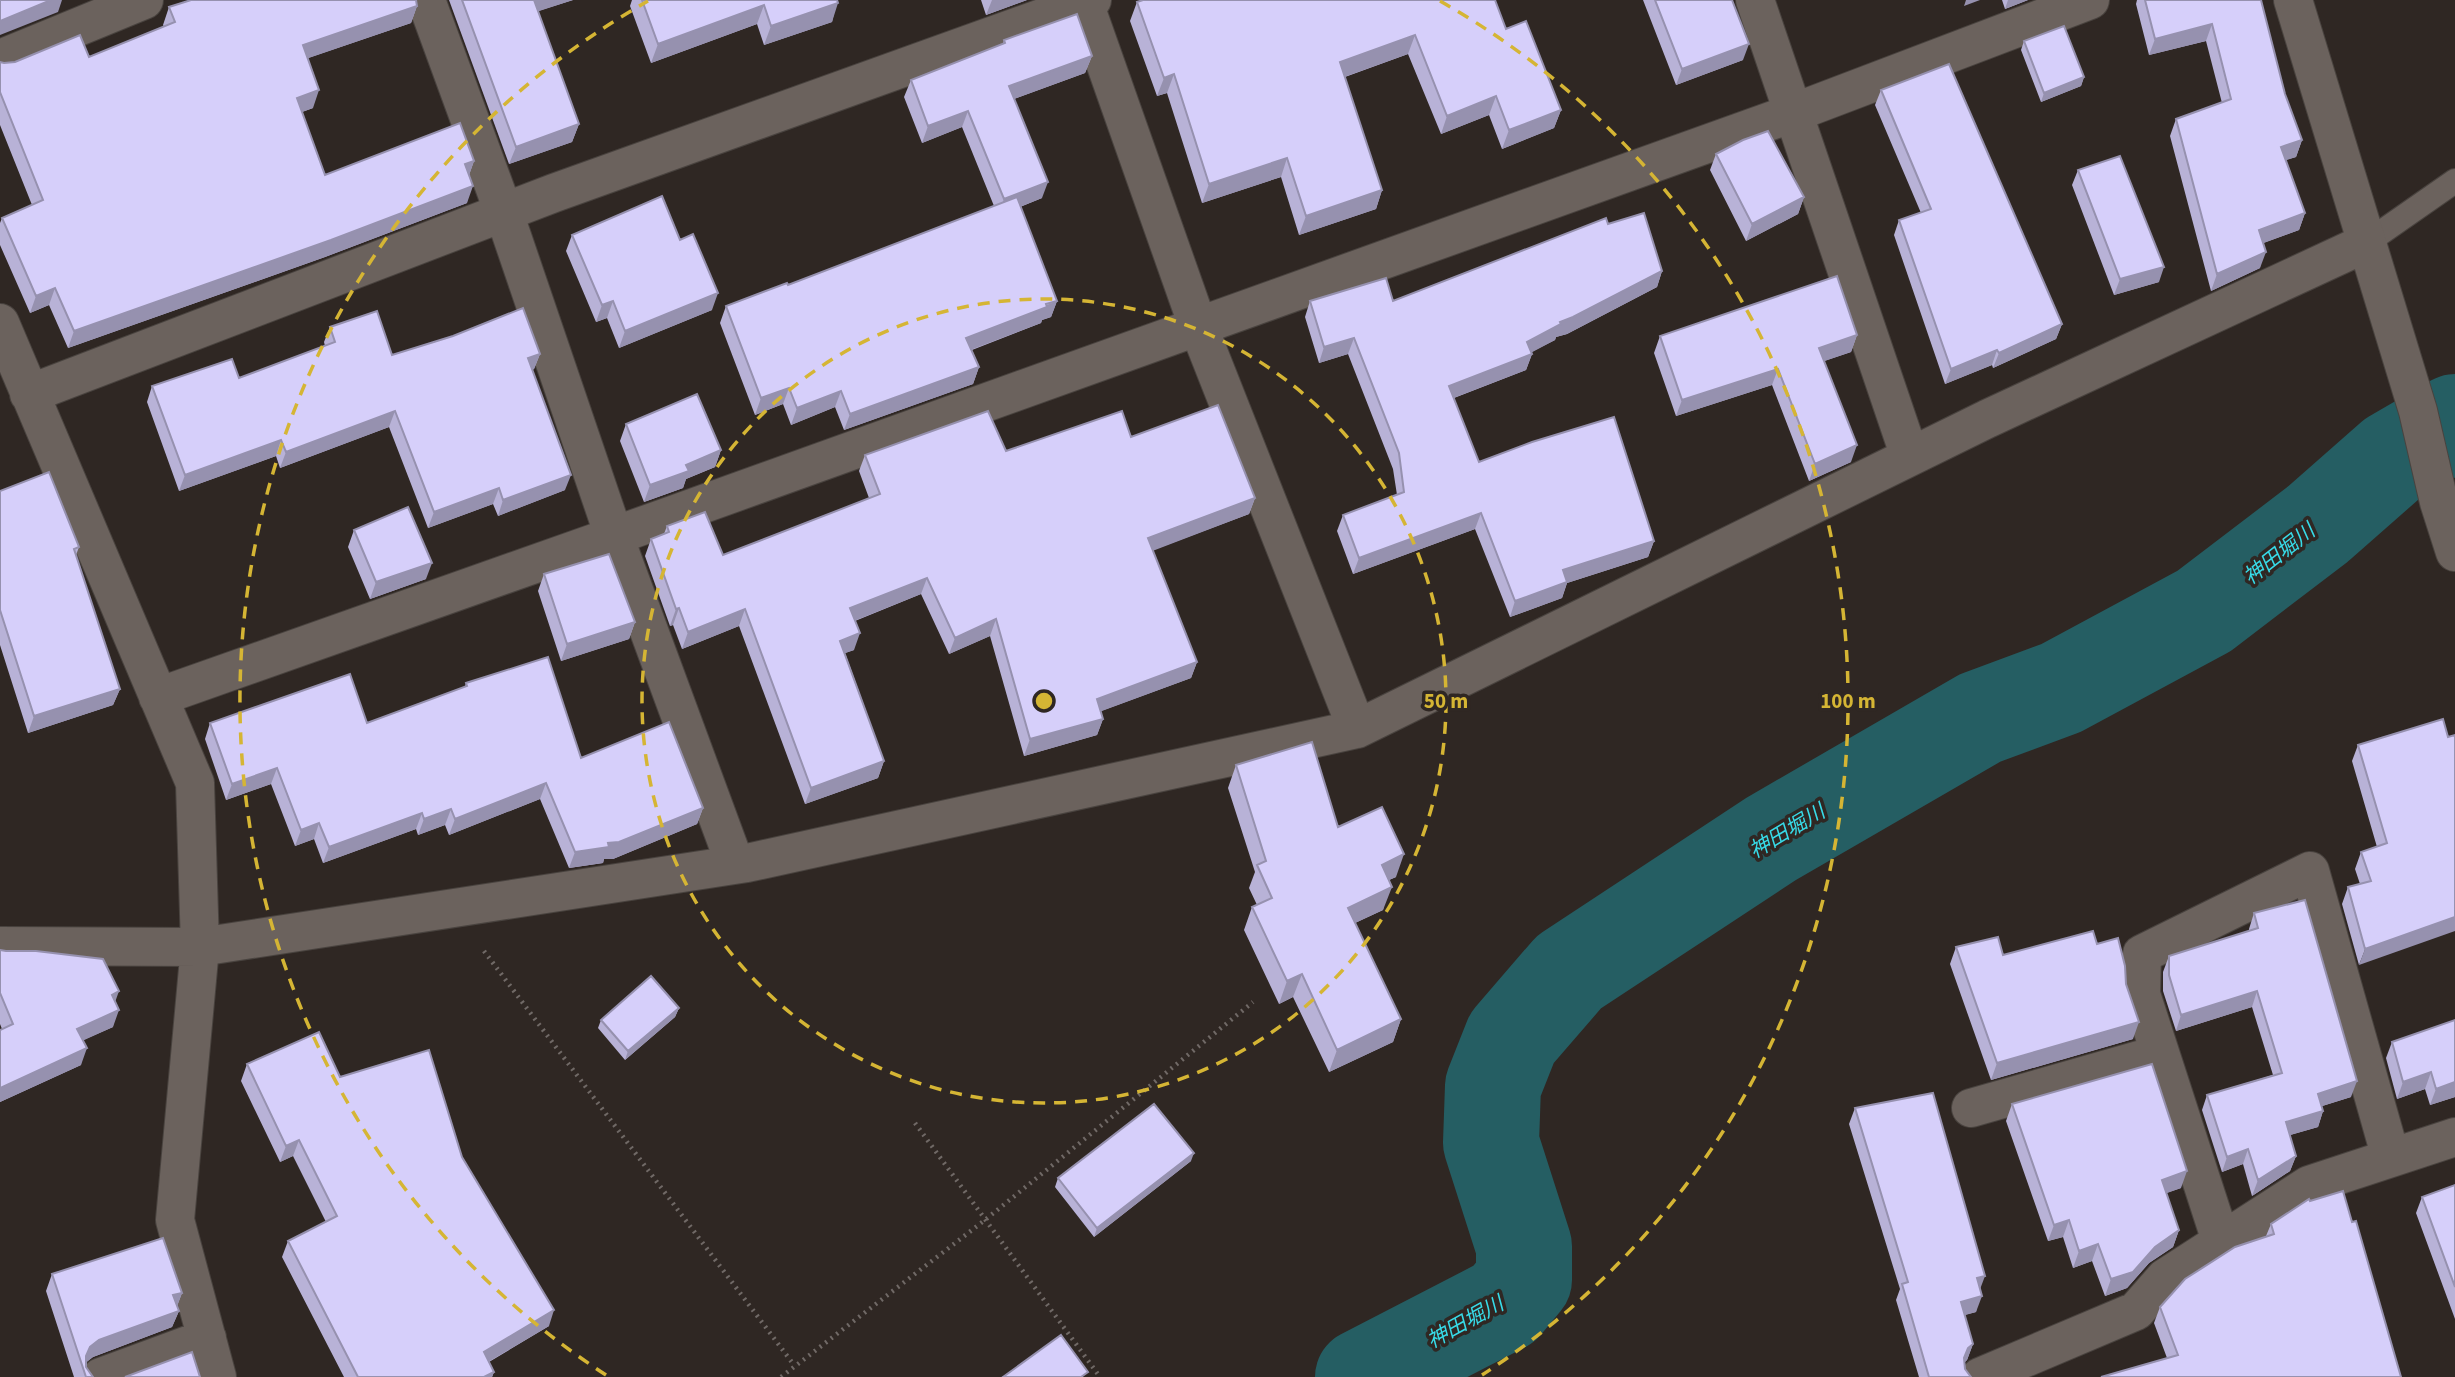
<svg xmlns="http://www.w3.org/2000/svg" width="2455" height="1377" viewBox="0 0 2455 1377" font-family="'Source Sans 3','Noto Sans JP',sans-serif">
<rect width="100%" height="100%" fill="#2f2723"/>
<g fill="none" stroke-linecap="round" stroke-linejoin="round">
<path stroke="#255e63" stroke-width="96" d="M1363 1377 1504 1304 1524 1280V1246L1491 1143 1493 1086 1512 1038 1569 972 1771 839 1980 718 2061 688 2204 611 2318 524 2393 458 2455 422"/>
<g stroke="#49433f" stroke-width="26">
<path id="lane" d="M2366 243 2455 181"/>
</g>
<g stroke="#49433f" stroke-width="40">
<path id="street" d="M426 0 504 213 614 536 735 864
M1083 0 1198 326 1357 729
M1755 0 1910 457
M2293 0 2418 411 2439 502 2455 552
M0 59 144 0
M0 323 195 783 200 947 175 1220 217 1377
M29 394 554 193 1092 0
M158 697 614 536 1793 113 2090 0
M0 946 200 947 747 863 1357 729 1987 419 2366 243
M1971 1108 2160 1054
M2221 1241 2141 994 2142 954 2310 871 2391 1158
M101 1377 207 1338
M1980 1377 2136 1311 2165 1278 2309 1185 2455 1137"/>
</g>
<path stroke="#706966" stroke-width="4.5" stroke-dasharray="2 5" stroke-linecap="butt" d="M484 951 794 1365
M915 1123 1100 1377
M781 1377 985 1220 1253 1002"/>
<use href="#lane" stroke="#6b625d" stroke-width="24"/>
<use href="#street" stroke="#6b625d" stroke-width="38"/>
</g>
<path fill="#b8b2d7" d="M449 0H573L538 11 579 124 572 142 509 164Z
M632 0H837L832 22 764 45 757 24 651 63 630 6Z
M981 0H1027L986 15Z
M1643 0H1732L1743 60 1676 85Z
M2002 0H2028L2005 9Z
M2137 0H2261L2285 94 2302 140 2296 157 2285 160 2305 213 2299 230 2263 243 2260 268 2211 291 2170 136 2176 119 2222 103 2206 41 2149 55 2136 4Z
M1137 2 1506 29 1561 110 1554 128 1502 149 1489 115 1441 134 1408 54 1345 77 1382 190 1376 209 1299 235 1281 177 1202 203 1167 93 1157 96 1130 21Z
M417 6 411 23 308 58 313 108 302 112 325 175 474 161 469 175 467 203 325 257 68 348 49 305 30 313 0 245V223L2 218 32 205 0 125V62L4 63 89 57 164 27 163 25 169 7Z
M1004 40 1092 56 1085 73 1014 99 1042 198 1020 207 1057 301 1051 317 1042 320 1041 323 972 350 979 367 973 384 844 430 835 407 791 425 783 404 755 415 720 323 726 306 788 285 994 206 962 127 922 143 904 97 911 80 1003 44Z
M2024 41 2084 77 2081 86 2041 102 2021 50Z
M1881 90 2062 324 2056 339 1993 368 1992 365 1945 384 1894 235 1899 220 1921 213 1875 105Z
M1716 154 1804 197 1798 214 1746 241 1710 170Z
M2078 170 2159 282 2114 295 2072 185Z
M1608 224 1662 271 1657 287 1567 334 1556 337 1555 340 1531 352 1532 354 1526 370 1454 398 1479 462 1654 541 1648 557 1567 583 1562 598 1510 617 1475 529 1353 574 1337 531 1343 515 1397 495 1393 469 1348 354 1319 363 1305 317 1310 301H1393Z
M572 235 680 240 712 310 619 348 607 318 596 322 566 251Z
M330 327 392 355 540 354 534 369 532 370 565 490 498 516 493 504 428 528 389 427 280 468 276 456 179 491 147 402 152 386 239 378 325 346 324 342Z
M1857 335 1851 352 1824 361 1851 462 1809 481 1772 385 1676 416 1654 353 1660 336Z
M626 424 721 450 715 467 686 479 683 488 644 502 620 441Z
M1131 437 1255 498 1249 514 1153 550 1197 662 1191 678 1101 711 1103 719 1097 735 1024 756 990 636 949 654 921 594 855 621 854 650 845 653 884 761 878 778 805 804 739 626 682 649 673 625 670 626 645 556 651 539 664 534 667 526 723 555 869 498 859 471 865 455 1006 451Z
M0 491 79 547 76 555 120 689 113 705 28 733 0 645Z
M354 530 426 579 370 599 348 547Z
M544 574 635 622 629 639 561 661 538 591Z
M466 683 581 758 703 808 697 824 613 859H604L603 863 569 868 540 799 449 835 445 825 418 835 416 829 323 863 314 839 295 846 271 784 226 800 205 739 210 723H367L465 687Z
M2448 737 2359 965 2342 904 2348 887 2360 884 2355 869 2361 852 2377 847 2352 761 2358 745Z
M1236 765 1338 827 1396 877 1389 880 1383 910 1355 923 1401 1019 1393 1042 1329 1072 1293 997 1279 1004 1244 930 1252 907 1257 905 1249 888 1255 872 1228 788Z
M2254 913 2351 1097 2322 1106 2323 1111 2318 1127 2290 1135 2296 1156 2290 1171 2252 1196 2243 1164 2222 1172 2202 1110 2207 1095 2273 1075 2252 1007 2176 1031 2163 991V972L2169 956 2249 931V929Z
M2097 944 2126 984 2133 1039 1991 1080 1950 964 1956 947 2003 955Z
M0 950 115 1002 113 1027 83 1040 81 1065 0 1102V1030L2 1029 0 1024Z
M679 1008 675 1017 625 1060 598 1028 601 1020Z
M2455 1020V1097L2430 1105 2425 1089 2397 1099 2386 1058 2392 1042Z
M247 1064 340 1077 462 1157 549 1326 489 1362 494 1372 492 1377H344L282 1257 288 1241 326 1222 293 1156 280 1162 241 1081Z
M2012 1104 2181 1188 2166 1193 2179 1230 2173 1247 2149 1263 2127 1288 2105 1296 2092 1261 2073 1268 2063 1237 2048 1241 2006 1121Z
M1855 1108 1980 1290 1976 1312 1964 1315 1973 1344 1967 1360 1965 1362V1369L1971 1377H1919L1896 1300 1900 1289 1849 1124Z
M1191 1161 1094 1237 1055 1187 1058 1178Z
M2455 1185V1319L2416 1213 2422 1197Z
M2271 1224 2401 1377 2167 1358 2154 1323 2160 1307 2266 1236Z
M52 1274 182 1293 177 1306 179 1311 172 1327 93 1357 86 1362V1367L93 1377H74L46 1291Z"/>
<path fill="#9691af" d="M51 0H62L58 12 0 35V21Z
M532 0H573L527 15Z
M992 0H1027L986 15Z
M1966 0H1980L1964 6Z
M2008 0H2028L2005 9Z
M838 3 832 22 764 45 771 26Z
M764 5 757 24 651 63 658 44Z
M417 6 411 23 297 62 303 45Z
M2212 24 2206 41 2149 55 2155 39Z
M1415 35 1408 54 1333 81 1340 62Z
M1749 44 1743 60 1676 85 1682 69Z
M1092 56 1085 73 1003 103 1009 86Z
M1174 74 1167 93 1157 96 1164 78Z
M2084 77 2081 86 2041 102 2044 93Z
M319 90 313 108 291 116 297 98Z
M1496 96 1489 115 1441 134 1447 116Z
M1561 110 1554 128 1502 149 1509 130Z
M968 111 962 127 922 143 928 126Z
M579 124 572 142 509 164 516 147Z
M2302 140 2296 157 2275 164 2281 147Z
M1287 158 1281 177 1202 203 1209 184Z
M474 161 468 178 465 164Z
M1048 182 1042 198 997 216 1004 199Z
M473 186 467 203 325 257 68 348 74 331Z
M1382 190 1376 209 1299 235 1306 216Z
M1804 197 1798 214 1746 241 1752 224Z
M2305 213 2299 230 2253 247 2259 230Z
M2266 252 2260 268 2211 291 2217 274Z
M2164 267 2159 282 2114 295 2120 279Z
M1662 271 1657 287 1567 334 1556 337 1555 340 1521 358 1527 342 1560 322Z
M55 288 49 305 30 313 36 296Z
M718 293 712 310 619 348 625 331Z
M613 301 607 318 596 322 602 305Z
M1057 301 1051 317 1042 320 1041 323 960 354 966 338Z
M2062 324 2056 339 1993 368 1999 353Z
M1857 335 1851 352 1813 365 1819 348Z
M1354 338 1348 354 1319 363 1324 347Z
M1997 350 1992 365 1945 384 1951 369Z
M540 354 534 369 522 374 528 358Z
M1532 354 1526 370 1443 402 1449 386Z
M979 367 973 384 844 430 850 414Z
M1778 369 1772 385 1676 416 1682 400Z
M789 388 783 404 755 415 761 398Z
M841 391 835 407 791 425 797 408Z
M395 411 389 427 280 468 286 452Z
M281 440 276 456 179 491 185 475Z
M1857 445 1851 462 1809 481 1815 464Z
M721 450 715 467 686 479 683 488 644 502 650 485 686 465Z
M571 475 565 490 498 516 503 500Z
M499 488 493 504 428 528 434 512Z
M1255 498 1249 514 1142 555 1148 538Z
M1481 513 1475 529 1353 574 1359 558Z
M1654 541 1648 557 1567 583 1562 598 1510 617 1515 601 1563 570Z
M432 563 426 579 370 599 376 582Z
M927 578 921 594 844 625 850 608Z
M679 608 673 625 670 626 676 609Z
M745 609 739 626 682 649 688 632Z
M996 619 990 636 949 654 955 638Z
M635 622 629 639 561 661 567 644Z
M860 633 854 650 834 657 840 641Z
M1197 662 1191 678 1091 715 1097 699Z
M120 689 113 705 28 733 34 716Z
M1103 719 1097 735 1024 756 1030 739Z
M884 761 878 778 805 804 811 788Z
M277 768 271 784 226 800 232 784Z
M546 783 540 799 449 835 455 819Z
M703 808 697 824 613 859H604L603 863 569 868 575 852 608 843Z
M451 809 445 825 418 835 424 819Z
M422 813 416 829 323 863 329 847Z
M319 823 314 839 295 846 301 830Z
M1404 854 1396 877 1373 887 1382 865Z
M1392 887 1383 910 1340 930 1348 908Z
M2455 917V931L2359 965 2365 949Z
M1302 974 1293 997 1279 1004 1287 981Z
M119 991 113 1008 112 995Z
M2257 991 2252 1007 2176 1031 2181 1015Z
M679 1008 675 1017 625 1060 628 1051Z
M119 1010 113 1027 71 1046 77 1029Z
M1401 1019 1393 1042 1329 1072 1337 1050Z
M2139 1022 2133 1039 1991 1080 1997 1063Z
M87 1048 81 1065 0 1102V1088Z
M2431 1072 2425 1089 2397 1099 2403 1082Z
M2357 1081 2351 1097 2313 1109 2318 1094Z
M2455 1082V1097L2430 1105 2436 1089Z
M2323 1111 2318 1127 2280 1138 2286 1122Z
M299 1140 293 1156 280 1162 286 1146Z
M2248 1149 2243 1164 2222 1172 2227 1157Z
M1194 1153 1191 1161 1094 1237 1097 1228Z
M2296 1156 2290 1171 2252 1196 2258 1180Z
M2187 1171 2181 1188 2156 1197 2162 1180Z
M2069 1220 2063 1237 2048 1241 2054 1225Z
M2179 1230 2173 1247 2149 1263 2127 1288 2105 1296 2111 1279Z
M2098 1244 2092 1261 2073 1268 2079 1251Z
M1985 1276 1979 1292 1977 1278Z
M182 1293 176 1309 173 1295Z
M1982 1296 1976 1312 1955 1318 1961 1302Z
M554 1310 549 1326 478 1368 484 1352Z
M179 1311 172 1327 93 1357 82 1366 90 1347 99 1340Z
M1973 1344 1967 1360 1962 1364 1968 1348Z
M494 1372 492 1377H484Z"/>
<path fill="#d6cffa" stroke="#9691af" stroke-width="2" d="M0 0H51L0 21Z
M191 0H416L417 6 303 45 319 90 297 98 325 175 460 123 474 161 465 164 473 186 331 240 74 331 55 288 36 296 2 218 43 200 0 92V62L4 63 15 62 80 35 89 57 175 22 169 7Z
M462 0H534L579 124 516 147Z
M642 0H837L838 3 771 26 764 5 658 44Z
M1143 0H1495L1506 29 1526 21 1561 110 1509 130 1496 96 1447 116 1415 35 1340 62 1382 190 1306 216 1287 158 1209 184 1174 74 1164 78 1137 2Z
M1655 0H1732L1749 44 1682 69Z
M2145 0H2261L2285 94 2302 140 2281 147 2305 213 2259 230 2266 252 2217 274 2176 119 2231 99 2212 24 2155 39Z
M1077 14 1092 56 1009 86 1048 182 1004 199 968 111 928 126 911 80 1005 43 1004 40Z
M2064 26 2084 77 2044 93 2024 41Z
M1949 64 2062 324 1999 353 1997 350 1951 369 1899 220 1931 209 1881 90Z
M1768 131 1804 197 1752 224 1716 154 1743 140Z
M2120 156 2164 267 2120 279 2078 170Z
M662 196 680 240 693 234 718 293 625 331 613 301 602 305 572 235Z
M1017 197 1057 301 1046 304 1047 307 966 338 979 367 850 414 841 391 797 408 789 388 761 398 726 306 787 283 788 285Z
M1644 213 1662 271 1573 317 1560 322 1561 324 1527 342 1532 354 1449 386 1479 462 1532 442 1614 417 1654 541 1563 570 1567 582 1515 601 1481 513 1359 558 1343 515 1404 492 1399 453 1354 338 1324 347 1310 301 1386 278 1393 301 1606 218 1608 224Z
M1837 276 1857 335 1819 348 1857 445 1815 464 1778 369 1682 400 1660 336Z
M523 308 540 354 528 358 571 475 503 500 499 488 434 512 395 411 286 452 281 440 185 475 152 386 232 359 239 378 335 342 330 327 377 311 392 355 453 336Z
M697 394 721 450 686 465 689 471 650 485 626 424Z
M1218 405 1255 498 1148 538 1197 662 1097 699 1103 719 1030 739 996 619 955 638 927 578 850 608 860 633 840 641 884 761 811 788 745 609 688 632 679 608 676 609 651 539 669 532 667 526 705 512 723 555 880 494 865 455 988 411 1006 451 1122 411 1131 437Z
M49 472 79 547 74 549 120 689 34 716 0 610V491Z
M408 507 432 563 376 582 354 530Z
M609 554 635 622 567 644 544 574Z
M548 657 581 758 669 722 703 808 619 842 608 843 609 847 575 852 546 783 455 819 451 809 424 819 422 813 329 847 319 823 301 830 277 768 232 784 210 723 350 674 367 723 467 686 466 683Z
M2443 719 2448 737 2455 735V917L2365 949 2348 887 2371 881 2361 852 2387 843 2358 745Z
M1312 742 1338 827 1382 807 1404 854 1382 865 1392 887 1348 908 1401 1019 1337 1050 1302 974 1287 981 1252 907 1272 898 1257 865 1266 861 1236 765Z
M2305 900 2357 1081 2318 1094 2323 1111 2286 1122 2296 1156 2258 1180 2248 1149 2227 1157 2207 1095 2282 1073 2257 991 2181 1015 2169 975V956L2258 928 2254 913Z
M2093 931 2097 944 2118 938 2125 966 2126 984 2139 1022 1997 1063 1956 947 1998 937 2003 955Z
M0 950 6 951H36L103 959 119 991 112 995 119 1010 77 1029 87 1048 0 1088V1030L13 1024 0 993Z
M651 976 679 1008 628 1051 601 1020Z
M2455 1020V1082L2436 1089 2431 1072 2403 1082 2392 1042Z
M319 1032 340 1077 429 1050 462 1157 554 1310 484 1352 494 1372 484 1377H358L288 1241 337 1216 299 1140 286 1146 247 1064Z
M2152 1064 2187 1171 2162 1180 2179 1230 2155 1247 2133 1272 2111 1279 2098 1244 2079 1251 2069 1220 2054 1225 2012 1104Z
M1933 1093 1985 1276 1977 1278 1982 1296 1961 1302 1973 1344 1968 1348 1964 1358 1965 1369 1971 1377H1929L1902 1284 1908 1282 1855 1108Z
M1154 1104 1194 1153 1097 1228 1058 1178Z
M2455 1185V1287L2422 1197Z
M2343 1191 2352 1222 2356 1221 2401 1377H2101L2178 1355 2160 1307 2185 1279 2235 1247 2274 1234 2271 1224 2309 1199 2310 1201Z
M163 1238 182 1293 173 1295 179 1311 99 1340 90 1347 86 1356V1367L93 1377H86L52 1274Z
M1061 1335 1088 1372 1081 1377H1003Z
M192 1352 200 1377H125Z"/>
<g fill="none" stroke="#d5b534" stroke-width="3.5" stroke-dasharray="12 9">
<circle cx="1044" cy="701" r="402"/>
<path d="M606 1375A804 804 0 0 1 648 1M1440 1A804 804 0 0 1 1482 1375"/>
</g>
<g text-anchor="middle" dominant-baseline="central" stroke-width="7" stroke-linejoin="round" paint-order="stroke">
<g font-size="21" font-style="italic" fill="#37dbe8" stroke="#2f2723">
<text transform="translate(2279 554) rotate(-38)">神田堀川</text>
<text transform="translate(1787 831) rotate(-31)">神田堀川</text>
<text transform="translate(1465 1322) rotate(-29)">神田堀川</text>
</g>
</g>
<circle cx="1044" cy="701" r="10" fill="#d5b534" stroke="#2f2723" stroke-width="3.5"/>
<g font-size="21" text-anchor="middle" font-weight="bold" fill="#d5b534" stroke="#2f2723" stroke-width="7" stroke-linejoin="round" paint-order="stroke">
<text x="1446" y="708">50 m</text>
<text x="1848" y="708">100 m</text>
</g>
</svg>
